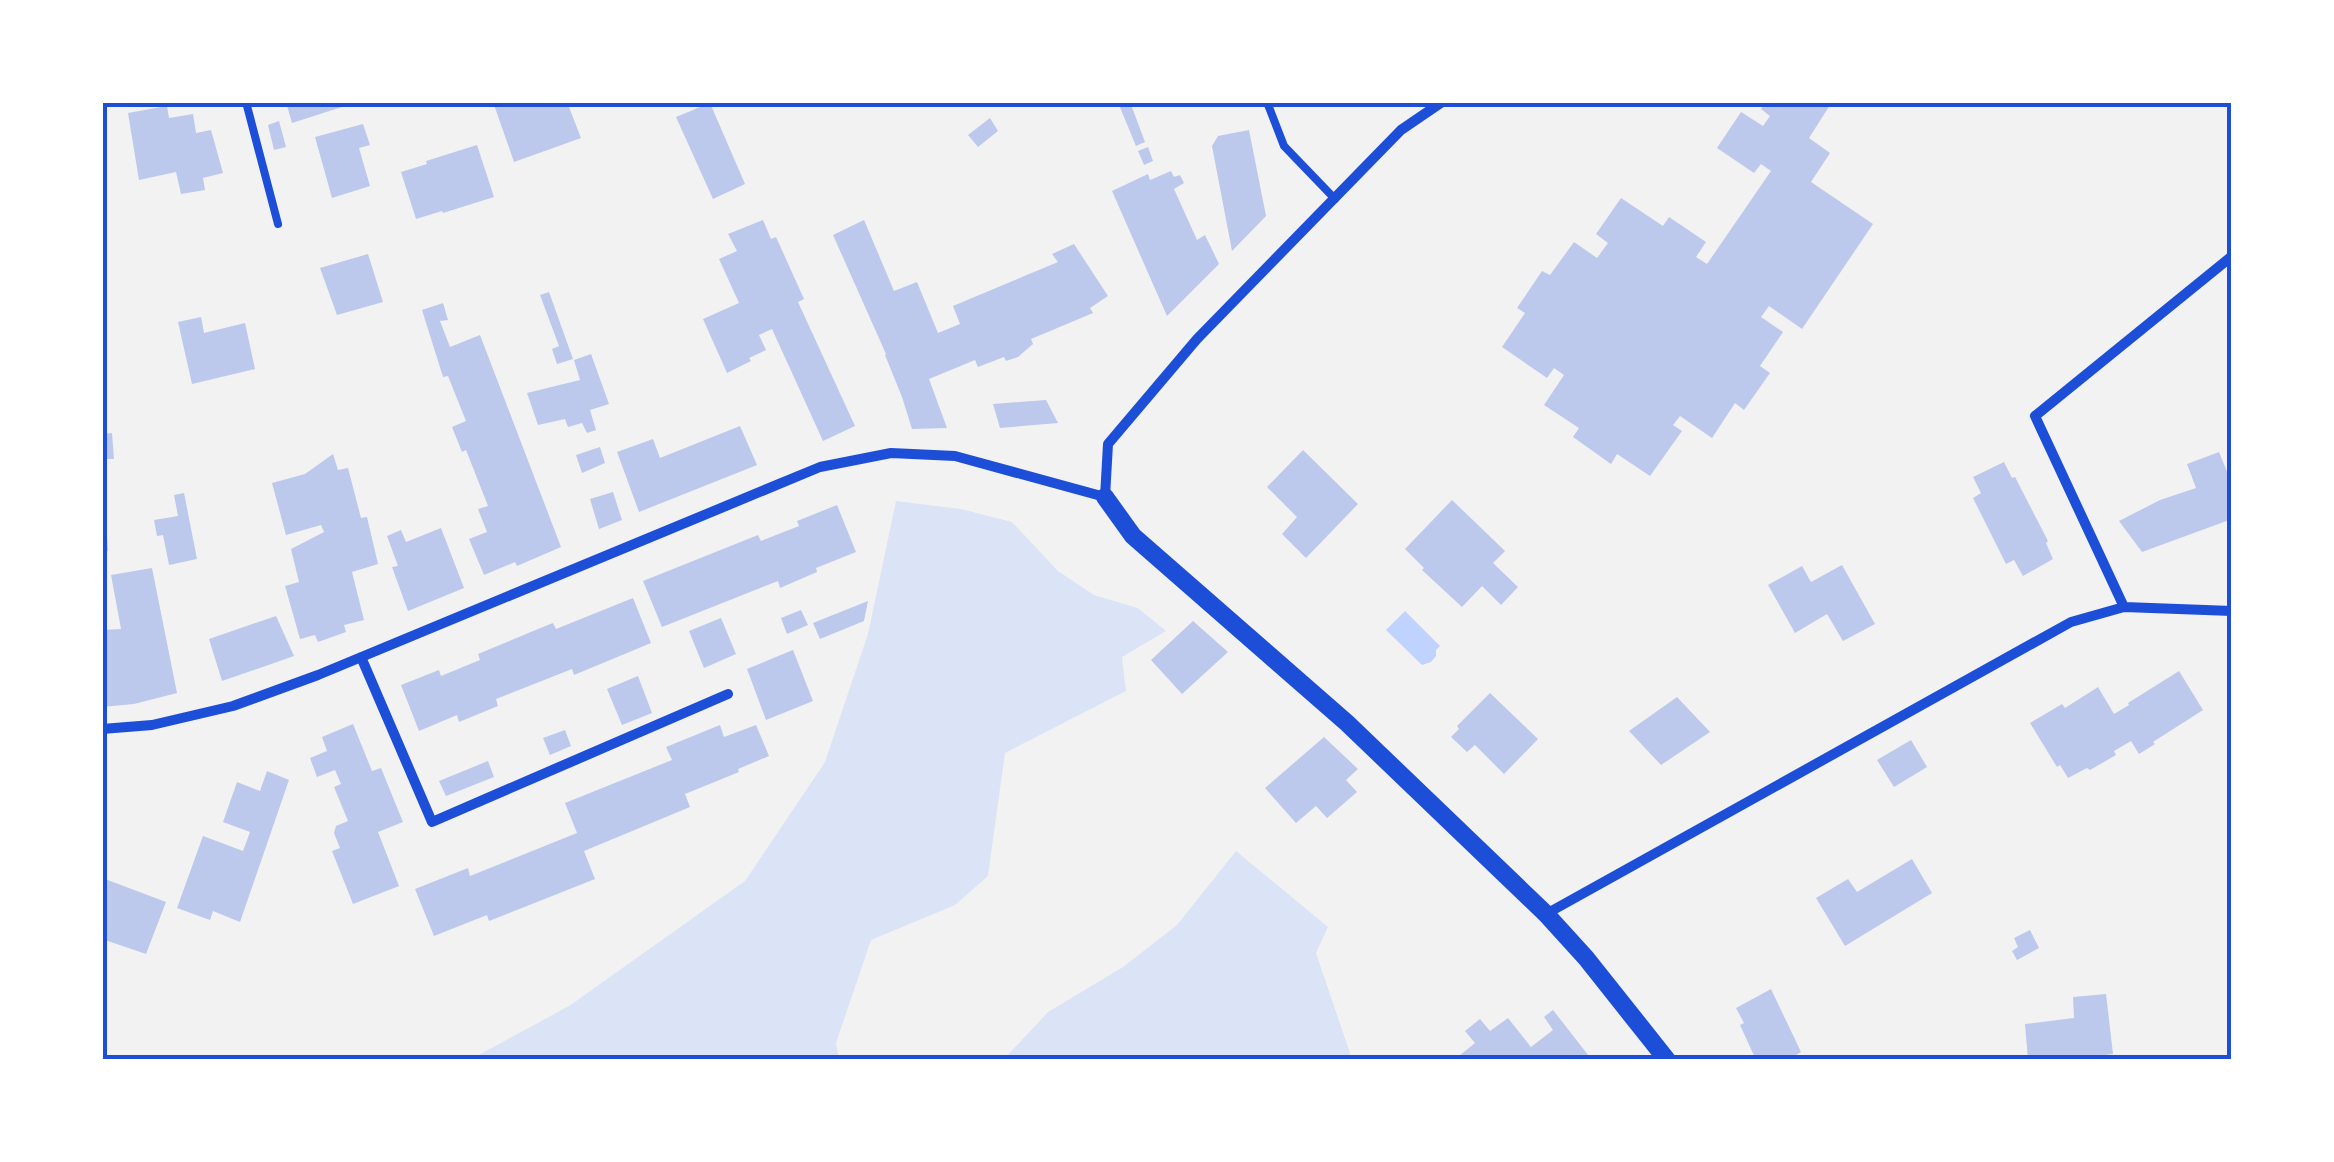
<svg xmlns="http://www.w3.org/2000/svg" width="2334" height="1162" viewBox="0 0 2334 1162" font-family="'Varela Round',sans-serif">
<rect width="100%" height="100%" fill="#f2f2f2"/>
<path fill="#dbe4f7" d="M896 501 961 509 1012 522 1058 571 1094 595 1138 608 1166 631 1122 657 1126 691 1005 753 988 876 955 905 871 940 836 1043 839 1059H471L569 1006 745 881 825 762 868 634Z
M1236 851 1328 927 1316 953 1352 1059H1004L1048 1012 1123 967 1177 925Z"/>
<path fill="#bfd3fe" d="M1405 611 1440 646 1436 650V656L1431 662 1422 665 1386 630Z"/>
<path fill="#bdc9ec" d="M286 102H344L345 106 292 123Z
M493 102H567L581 138 514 162Z
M1126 102H1130L1145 142 1136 146 1119 105Z
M1766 102H1832L1809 138 1830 153 1811 182 1873 224 1802 329 1769 306 1761 317 1783 332 1760 366 1770 373 1744 410 1735 403 1712 438 1680 416 1673 425 1682 431 1650 476 1617 454 1611 464 1573 437 1579 428 1544 405 1564 375 1554 368 1547 378 1502 347 1525 313 1517 308 1542 271 1550 275 1574 242 1597 258 1608 243 1596 234 1621 198 1663 226 1669 217 1706 242 1696 257 1707 264 1771 171 1761 164 1754 173 1717 148 1741 112 1763 126 1770 116 1761 109Z
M710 103 745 184 713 199 676 117Z
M167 106 169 118 193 114 196 133 211 130 223 173 203 178 205 190 181 194 176 172 139 180 128 113Z
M990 118 998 131 978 147 968 135Z
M279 121 286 147 274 150 268 125Z
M363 124 370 145 359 148 370 186 332 198 315 137Z
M1249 130 1266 216 1232 251 1212 146 1218 136Z
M477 145 494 197 443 213 442 211 416 219 401 172 427 164 426 161Z
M1148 147 1153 161 1144 165 1138 151Z
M1171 171 1174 177 1180 175 1184 183 1174 189 1197 240 1205 235 1219 264 1167 316 1112 191 1148 174 1150 180Z
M763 220 771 239 776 237 804 299 798 302 855 426 823 441 772 329 759 335 766 350 749 358 751 361 727 373 703 319 739 303 719 259 737 251 728 234Z
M864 220 894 291 917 282 938 333 960 324 953 306 1058 262 1052 254 1074 244 1108 296 1090 308 1093 313 1031 339 1033 344 1018 357 1006 361 1004 357 978 367 975 360 929 379 947 428 912 429 902 397 885 355 886 354 833 235Z
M368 254 383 302 337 315 320 268Z
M549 292 573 359 557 364 552 349 559 346 540 295Z
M443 303 448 320 440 321 450 347 480 335 561 547 517 566 515 562 484 575 469 539 487 532 478 509 488 506 466 450 462 452 452 427 466 421 448 376 443 377 422 310Z
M201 317 204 333 245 323 255 369 192 384 178 322Z
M591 354 609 404 590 410 596 430 587 433 582 423 568 427 565 419 538 425 527 393 580 380 574 360Z
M1046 400 1058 423 1000 428 993 404Z
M740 426 757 465 639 512 617 452 653 439 660 458Z
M112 433 114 459H102V434Z
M600 447 605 463 582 473 576 455Z
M1303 450 1358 504 1306 558 1282 534 1297 517 1267 487Z
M2219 452 2228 474 2232 473V519L2142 552 2119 521 2160 500 2196 488 2187 464Z
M333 454 338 470 348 468 361 518 367 517 378 564 352 572 364 620 344 625 346 632 318 642 315 635 300 639 285 586 299 582 291 549 324 532 321 525 286 535 272 483 305 474Z
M2004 462 2012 478 2015 477 2048 541 2046 543 2053 559 2023 576 2014 560 2006 564 1973 498 1981 493 1973 477Z
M613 492 622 520 599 529 590 499Z
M184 493 197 559 169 565 163 535 157 536 154 520 178 516 174 495Z
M1452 500 1505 551 1493 563 1518 587 1501 605 1482 586 1462 607 1422 570 1424 568 1405 549Z
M837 505 856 552 816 568 817 572 780 588 778 581 662 627 643 581 758 535 761 541 799 526 797 521Z
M102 521H106L108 551 102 552Z
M441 528 464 588 408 611 392 567 398 566 387 536 401 530 406 542Z
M1842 565 1875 624 1843 641 1827 614 1795 633 1768 585 1802 566 1811 582Z
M152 568 177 693 134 704 102 707V630L121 629 111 575Z
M633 598 651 643 574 675 572 669 496 699 498 706 459 722 457 715 419 731 401 685 439 670 441 676 480 660 478 654 538 629 553 623 556 629Z
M868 601 864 621 820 639 813 623Z
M801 610 808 625 787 634 781 618Z
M276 616 294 656 222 681 209 639Z
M721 618 736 654 704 668 689 631Z
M1193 621 1228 652 1182 694 1151 660Z
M793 650 813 701 766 720 747 669Z
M2179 671 2203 710 2153 742 2155 744 2139 754 2131 741 2114 751 2116 755 2090 770 2087 768 2068 778 2060 765 2057 767 2030 723 2062 704 2065 708 2098 687 2114 714 2129 705 2128 703Z
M638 676 652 713 622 725 607 689Z
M1490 693 1538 739 1504 774 1475 745 1467 752 1451 737 1459 729 1457 726Z
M1677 697 1710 732 1661 765 1629 731Z
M353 724 372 771 381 768 403 822 378 832 399 886 353 904 332 851 340 848 334 833 336 826 348 821 334 787 341 784 335 770 317 777 310 758 327 751 322 737Z
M720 725 724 737 756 725 769 756 738 769 739 772 685 794 690 807 584 851 595 879 489 921 487 915 434 936 415 889 468 868 470 876 577 833 565 803 672 760 666 747Z
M565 730 571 746 550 755 543 738Z
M1324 737 1358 769 1346 780 1357 792 1327 818 1316 806 1296 823 1265 788Z
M1911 740 1927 767 1894 787 1877 760Z
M488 761 494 777 446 796 439 781Z
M267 771 289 780 240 922 213 911 210 920 177 908 203 836 243 851 250 832 223 822 237 782 260 791Z
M1912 859 1932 893 1845 946 1816 898 1848 879 1857 892Z
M105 879 166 902 146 954 102 939V885Z
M2030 930 2039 948 2017 960 2012 951 2018 947 2014 938Z
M1771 989 1801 1052 1788 1060H1756L1740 1025 1744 1023 1736 1008Z
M2106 994 2113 1054 2090 1057 2091 1060H2028L2025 1024 2074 1018 2073 997Z
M1553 1010 1592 1060H1454L1475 1043 1465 1031 1480 1019 1490 1031 1508 1018 1531 1047 1553 1030 1544 1017Z"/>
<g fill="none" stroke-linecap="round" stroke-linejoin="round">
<path stroke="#1d4ed8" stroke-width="8" d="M246 102 278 224
M1267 102 1284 146 1335 199"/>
<path stroke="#1d4ed8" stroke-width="10" d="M2124 607 2035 416 2232 256
M361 657 432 822 728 694
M102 729 152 725 233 706 318 675 820 467 891 453 955 456 1105 497 1108 444 1197 339 1401 130 1442 102
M1546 914 2071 622 2124 607 2232 611"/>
<path stroke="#1d4ed8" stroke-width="18" d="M1105 497 1133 536 1347 723 1546 914 1586 958 1667 1060"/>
</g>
<rect width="2334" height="1162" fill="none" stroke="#ffffff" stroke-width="210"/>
<rect x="105" y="105" width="2124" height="952" fill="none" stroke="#1d4ed8" stroke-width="4"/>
</svg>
